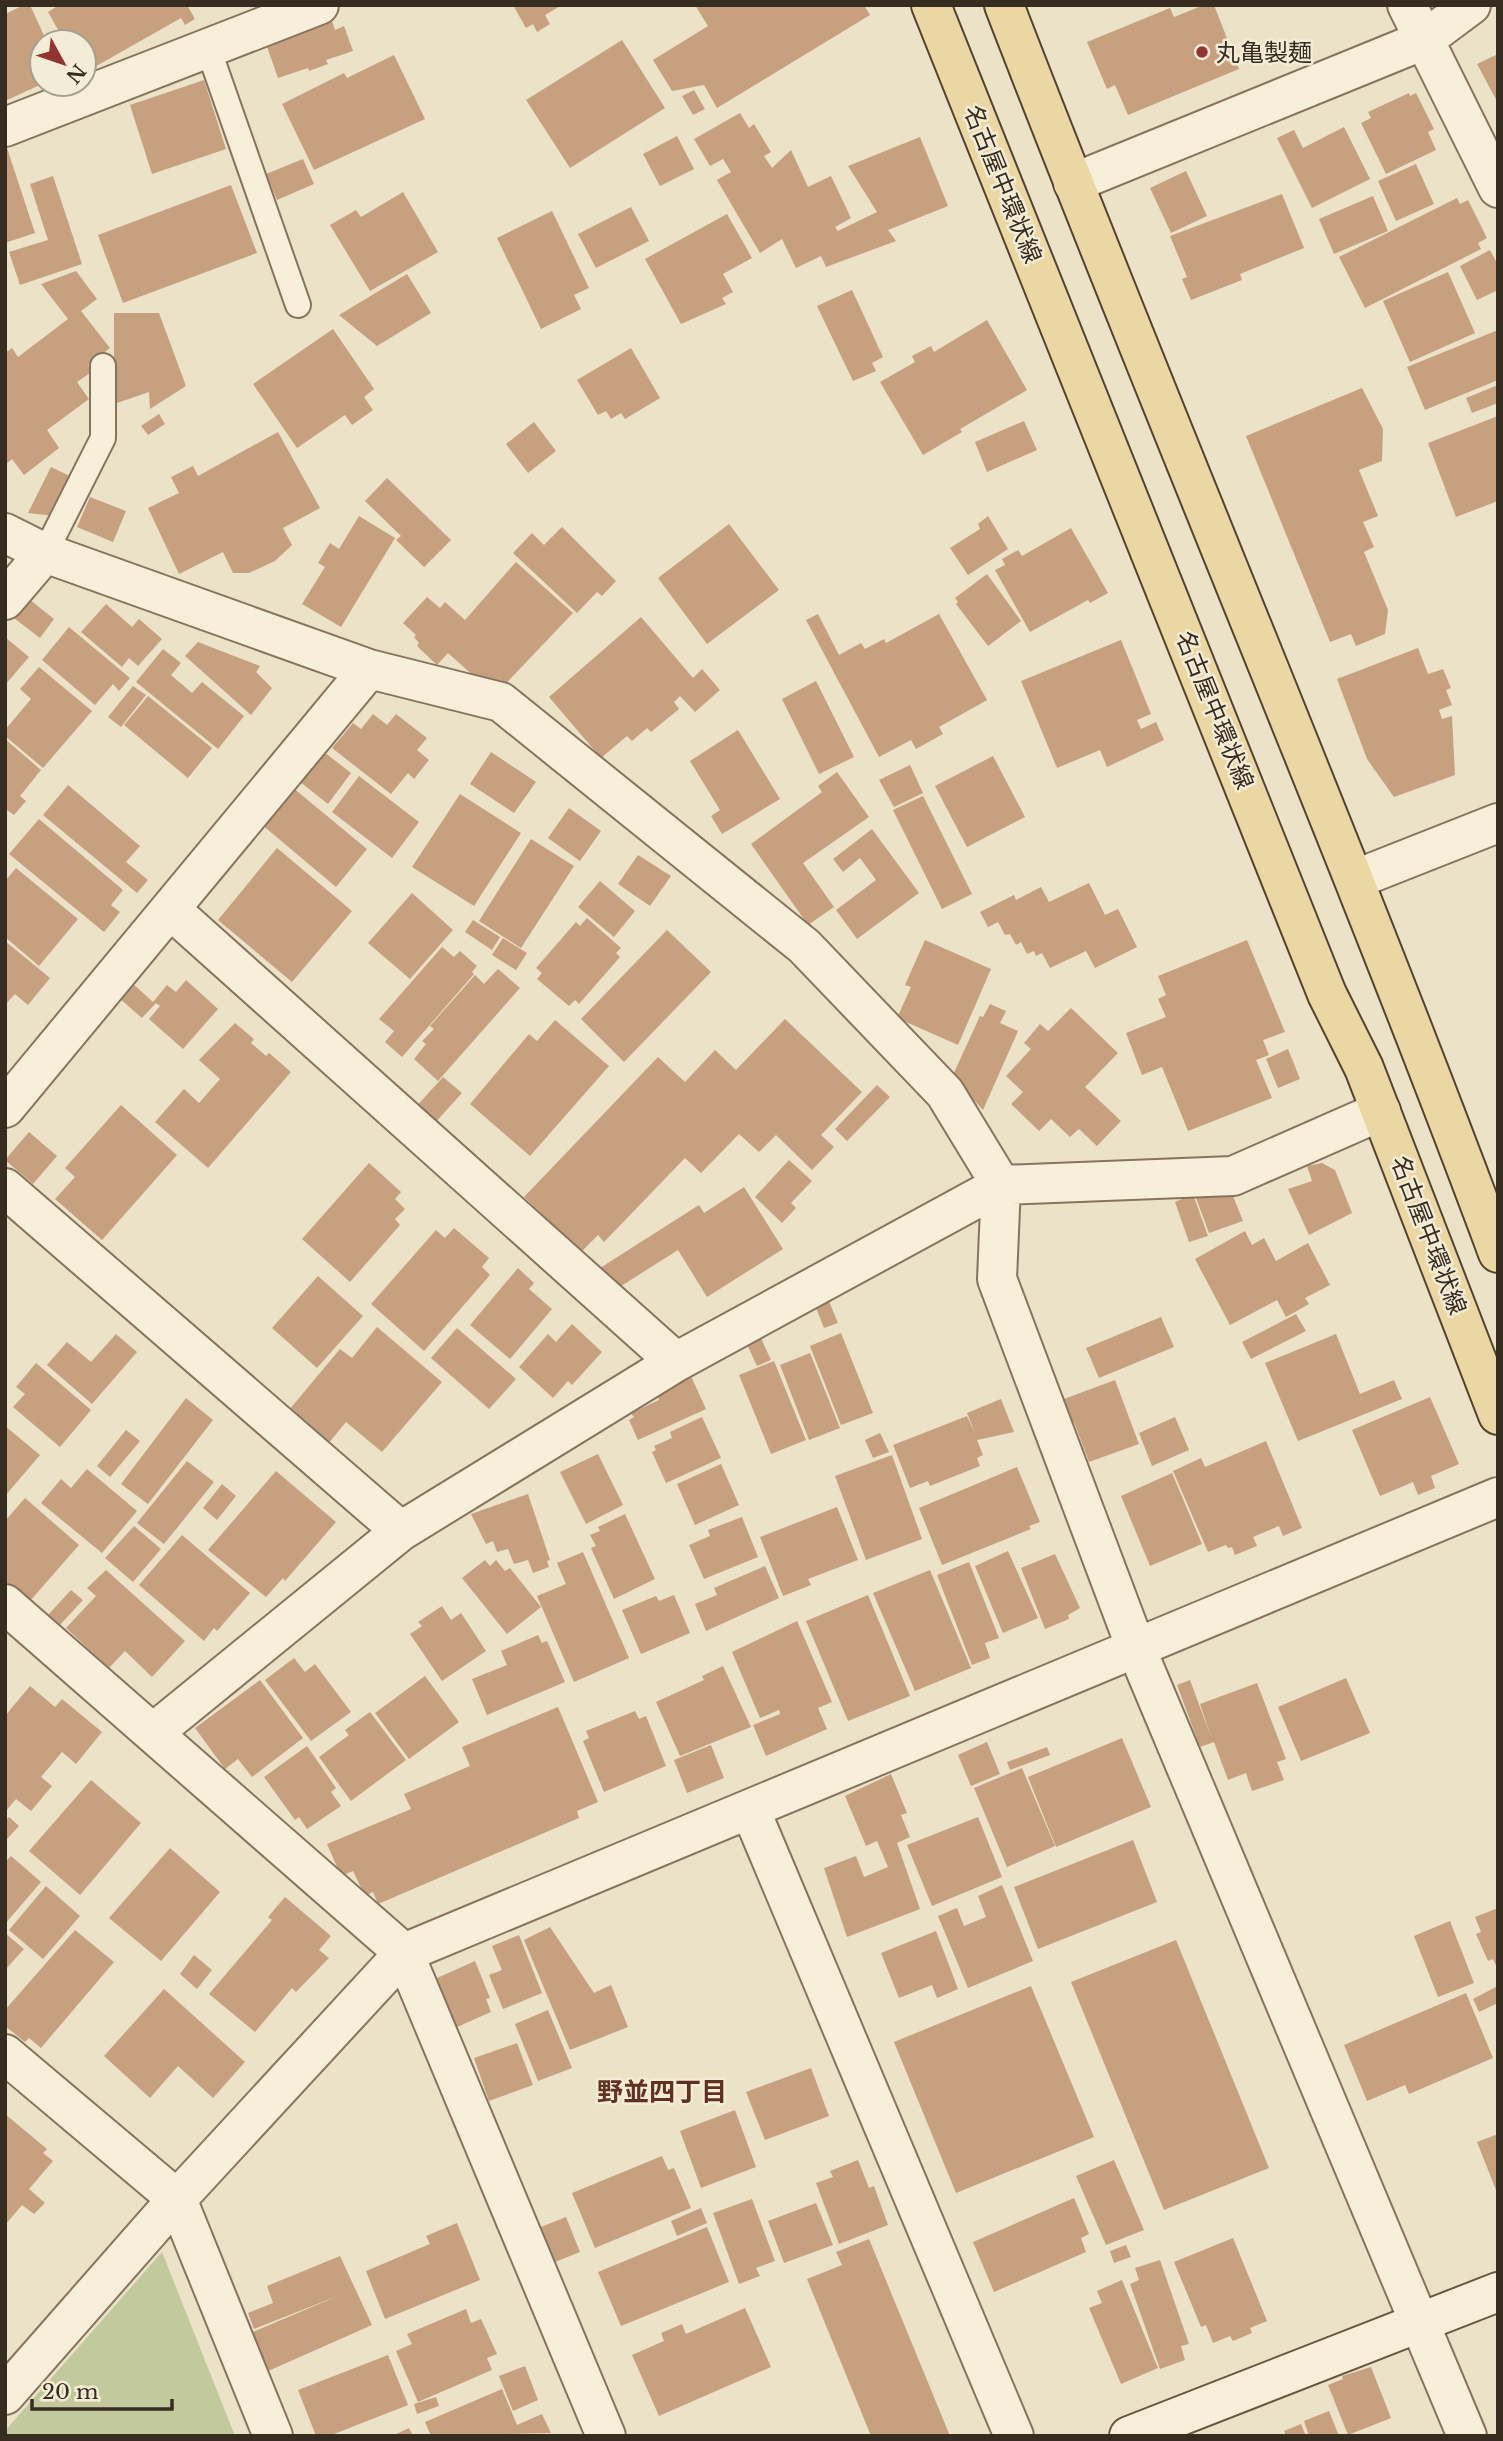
<svg xmlns="http://www.w3.org/2000/svg" width="1503" height="2441" viewBox="0 0 1503 2441" font-family="'Libre Baskerville','Noto Sans JP',serif">
<rect width="100%" height="100%" fill="#ebe2c8"/>
<path fill="#c2c99c" d="M162 2252 235 2436H5V2431Z"/>
<path fill="#c7a080" d="M24 5H30L47 42H42V84L5 101V14Z
M59 5H187L195 19 185 25 181 18 84 73V42H65L48 12Z
M513 5H562L545 15 550 24 537 32 533 24 526 28Z
M695 5H864L870 15 717 108 704 85 672 91 653 60 708 26Z
M1204 5H1214L1239 69 1128 115 1115 85 1107 89 1087 42 1170 8 1174 17Z
M332 21 335 30 344 26 353 51 326 60 328 64 309 71 308 68 278 78 266 44Z
M622 40 665 108 570 168 526 100Z
M1498 54V103L1477 64Z
M394 55 425 119 314 170 282 104 344 73 347 78Z
M204 80 226 149 152 174 130 105Z
M694 90 705 109 693 115 682 96Z
M1409 93 1410 96 1416 93 1434 129 1428 132 1436 150 1386 174 1361 123 1371 118 1368 112Z
M740 113 749 128 754 124 771 152 764 156 772 168 791 150 808 187 831 176 851 218 835 227 838 231 877 212 848 166 920 137 948 206 888 230 896 241 826 267 821 256 796 268 782 239 760 253 717 180 731 172 723 159 710 166 694 139Z
M1344 127 1370 179 1312 208 1277 138 1294 130 1303 148Z
M677 136 694 169 660 186 643 154Z
M5 142 35 233 5 243Z
M303 159 314 184 277 200 266 174Z
M1416 164 1434 204 1396 221 1378 181Z
M1186 171 1207 216 1171 233 1150 188Z
M53 176 82 264 20 285 9 252 48 240 30 184Z
M231 185 257 253 123 303 98 235Z
M403 192 438 252 370 291 330 225 356 210 361 217Z
M1282 194 1304 248 1240 274 1242 280 1191 300 1182 279 1187 277 1170 236Z
M1373 196 1388 231 1334 254 1319 219Z
M1457 198 1460 204 1468 200 1487 238 1478 243 1481 249 1365 308 1339 257Z
M631 207 649 241 596 268 578 234Z
M552 211 589 288 574 295 581 309 541 329 497 238Z
M727 214 752 258 723 274 733 292 722 298 726 304 681 324 645 259Z
M1490 250 1498 265V290L1477 300 1460 266Z
M76 271 97 299 81 311 110 348 88 365 93 371 77 382 89 399 47 430 59 448 24 475 12 459 5 465V353L12 348 18 357 68 319 41 284Z
M1448 272 1475 333 1410 362 1383 301Z
M407 274 431 313 377 346 339 315Z
M852 290 883 357 872 363 876 371 853 381 817 306Z
M114 313H159L186 386 150 409 149 392 114 404Z
M987 320 1027 390 960 429 962 432 923 455 880 382 915 362 912 356 931 346 934 352Z
M333 329 374 389 364 397 373 410 352 425 345 415 297 448 253 384Z
M1498 330V380L1425 410 1407 367Z
M631 348 660 398 625 419 621 413 611 419 606 411 598 415 577 380Z
M1498 385V403L1472 413 1466 398Z
M1362 388 1383 429 1382 461 1359 470 1378 516 1363 522 1374 547 1364 552 1388 610 1385 634 1356 646 1351 634 1330 642 1246 436Z
M159 414 165 424 148 435 141 426Z
M1498 416V501L1456 517 1428 443Z
M1024 421 1037 450 987 472 975 442Z
M534 422 556 451 528 473 506 444Z
M278 432 320 508 283 528 292 545 275 561 249 573H233L223 552 179 574 148 508 179 493 171 477 193 466 198 476Z
M51 467 74 478 55 516 28 513Z
M387 478 451 540 424 567 396 540 401 536 365 501Z
M90 497 126 511 113 542 77 527Z
M359 516 395 538 341 627 302 604 325 567 318 563 330 543 339 549Z
M988 516 1008 549 968 575 950 548 980 529 978 524Z
M729 524 779 590 707 644 658 578Z
M562 527 616 581 602 596 597 592 577 613 513 553 532 533 544 545Z
M1071 528 1108 593 1090 603 1088 600 1030 632 995 570 1005 565 1002 559 1018 550 1022 556Z
M516 562 573 613 495 695 448 653 437 665 417 646 419 643 414 637 416 635 403 623 427 597 440 608 445 602 465 620Z
M987 574 1021 621 988 646 956 604 958 602 955 598Z
M29 599 54 619 40 638 14 618Z
M106 604 132 627 139 619 162 639 138 666 129 658 122 667 81 632Z
M818 614 839 655 861 643 865 649 884 639 886 643 939 614 987 700 939 727 943 734 916 749 911 740 879 757 806 620Z
M641 617 693 678 702 669 720 690 695 712 680 696 674 702 679 709 651 732 647 728 632 741 627 736 601 758 549 697Z
M69 627 130 678 119 691 113 684 95 705 42 660Z
M5 637 29 657 5 685Z
M1121 640 1151 714 1137 720 1141 729 1156 722 1164 740 1107 767 1100 750 1057 768 1021 681Z
M198 642 260 666 256 672 272 688 251 715 185 656Z
M1418 648 1428 674 1443 669 1451 688 1446 690 1452 705 1439 710 1442 719 1452 716 1455 775 1394 797 1367 759 1337 679Z
M163 649 181 663 171 675 192 693 202 682 244 716 218 749 136 682Z
M39 667 92 711 43 768 5 736V730L31 699 20 689Z
M816 681 854 757 819 774 782 699Z
M133 686 146 695 121 727 108 717Z
M148 696 212 748 188 778 124 725Z
M373 714 387 725 396 714 427 738 417 750 429 760 414 779 408 773 391 794 332 748 353 723 361 729Z
M738 730 780 799 722 834 711 816 720 810 690 761Z
M5 739 41 770 20 796 26 801 14 815 7 810 5 812Z
M319 748 351 773 328 804 295 778Z
M491 752 536 782 514 813 470 784Z
M993 756 1025 817 967 847 935 786Z
M910 765 923 793 894 807 879 780Z
M837 772 869 817 803 863 834 907 808 925 751 844 822 792 818 786Z
M359 776 419 822 392 858 332 812Z
M68 785 140 846 126 862 148 880 137 893 43 815Z
M292 787 367 849 336 887 261 824Z
M460 794 521 833 474 906 412 867Z
M923 796 972 894 942 909 893 810Z
M569 808 601 831 580 861 548 838Z
M39 819 123 890 111 905 120 912 104 932 9 854Z
M872 829 919 893 857 939 836 910 876 880 860 858 843 872 833 859Z
M531 839 574 866 521 948 479 921Z
M277 848 352 911 292 982 218 920Z
M638 855 671 876 650 906 618 884Z
M16 868 78 919 39 966 5 937V881Z
M600 881 635 911 614 937 578 907Z
M1089 883 1105 915 1118 909 1137 947 1095 968 1086 951 1050 968 1042 953 1036 956 1034 951 1027 954 1021 942 1016 945 1010 934 1005 935 998 922 988 927 980 912 1014 895 1016 900 1041 887 1049 902Z
M412 893 453 930 410 979 368 943Z
M587 918 621 948 616 953 620 957 579 1004 575 1000 569 1006 537 979 542 973 536 968 576 922 580 926Z
M473 920 500 937 492 950 465 932Z
M667 930 711 972 624 1062 581 1019Z
M503 938 527 953 516 970 492 955Z
M925 940 991 969 958 1045 897 1018 911 987 905 985Z
M1247 940 1285 1032 1263 1040 1269 1055 1256 1060 1272 1098 1188 1131 1162 1067 1142 1075 1126 1033 1166 1017 1158 999 1166 995 1158 976Z
M5 941 50 978 28 1005 15 994 5 1005Z
M442 947 454 957 460 951 477 966 472 972 474 974 402 1057 385 1042 394 1031 379 1019Z
M498 969 520 988 438 1081 414 1059 426 1044 422 1041 434 1029 430 1026 475 975 484 984Z
M186 980 218 1009 183 1049 149 1019 160 1006 156 1003 142 1018 118 997 131 982 153 1002 167 985 176 992Z
M990 1004 1006 1011 1000 1023 1018 1031 983 1110 952 1077 980 1016 983 1017Z
M1071 1008 1118 1053 1085 1087 1121 1121 1097 1146 1079 1129 1070 1137 1051 1119 1039 1131 1011 1104 1023 1092 1006 1076 1031 1049 1024 1043 1040 1024 1048 1031Z
M785 1019 862 1092 821 1135 834 1147 812 1170 776 1135 759 1152 739 1134 701 1173 685 1158 604 1242 598 1235 581 1252 524 1197 658 1057 685 1082 715 1050 736 1070Z
M555 1020 609 1066 530 1156 470 1104 529 1034 537 1041Z
M235 1023 254 1039 251 1043 266 1056 269 1053 291 1072 208 1168 155 1122 184 1089 199 1103 220 1079 199 1060Z
M1288 1049 1300 1079 1278 1088 1266 1059Z
M443 1077 462 1093 433 1125 414 1109Z
M877 1085 890 1097 847 1141 835 1129Z
M121 1105 177 1155 102 1240 55 1199 75 1177 65 1168Z
M29 1132 57 1156 33 1184 5 1160Z
M789 1160 812 1181 791 1203 796 1208 782 1223 755 1197Z
M369 1163 401 1192 395 1199 405 1209 395 1219 400 1225 350 1282 302 1239Z
M1322 1163 1335 1170 1352 1213 1309 1235 1288 1189 1312 1181 1307 1166Z
M744 1187 783 1249 707 1297 678 1250 618 1288 600 1268 699 1205 704 1213Z
M1231 1191 1243 1221 1209 1233 1196 1198 1213 1192 1215 1197Z
M1193 1194 1208 1236 1189 1242 1175 1202Z
M454 1228 489 1258 482 1267 490 1275 424 1351 371 1304 436 1230 445 1238Z
M1245 1231 1252 1245 1264 1238 1276 1261 1308 1243 1330 1285 1305 1298 1309 1304 1286 1317 1277 1300 1230 1325 1195 1259Z
M518 1268 534 1283 529 1289 552 1309 510 1359 470 1325Z
M318 1276 363 1316 317 1368 272 1328Z
M826 1294 838 1323 824 1328 813 1300Z
M1296 1314 1306 1331 1251 1359 1242 1342Z
M1161 1317 1174 1347 1099 1378 1086 1348Z
M572 1324 602 1352 572 1385 568 1381 553 1398 519 1367 548 1334 556 1342Z
M377 1327 442 1382 382 1452 346 1422 323 1450 284 1416 340 1349 352 1358Z
M457 1328 516 1379 489 1409 431 1358Z
M757 1330 771 1360 757 1366 743 1336Z
M841 1333 873 1413 841 1425 810 1346Z
M116 1334 137 1352 92 1404 47 1365 67 1342 91 1362Z
M1336 1334 1360 1394 1394 1380 1402 1399 1298 1441 1265 1363Z
M810 1353 840 1428 809 1440 780 1365Z
M774 1361 806 1440 771 1454 739 1375Z
M36 1363 91 1410 60 1447 13 1407 25 1394 16 1387Z
M690 1374 706 1409 638 1440 629 1420 634 1417 631 1413 659 1400 655 1390Z
M1115 1380 1139 1444 1089 1462 1074 1422 1069 1424 1062 1405 1066 1403 1064 1399Z
M1430 1397 1459 1464 1431 1476 1435 1488 1418 1495 1413 1482 1380 1496 1352 1430Z
M186 1398 213 1420 148 1504 121 1484Z
M1001 1399 1014 1432 977 1440 983 1455 977 1458 980 1466 930 1486 928 1481 910 1488 893 1445 967 1416 975 1433 967 1413Z
M702 1417 721 1458 666 1483 652 1452 656 1450 654 1446 672 1438 670 1432Z
M1175 1417 1189 1450 1152 1466 1139 1433Z
M5 1426 40 1455 5 1496Z
M126 1430 140 1441 110 1477 97 1466Z
M880 1433 889 1452 873 1458 865 1440Z
M1266 1441 1302 1528 1283 1536 1279 1526 1253 1537 1257 1546 1235 1555 1232 1547 1228 1548 1226 1545 1208 1552 1173 1471 1201 1458 1205 1467Z
M598 1454 623 1505 586 1524 560 1472Z
M892 1455 922 1539 866 1560 835 1476Z
M187 1461 214 1482 164 1544 137 1523Z
M721 1464 739 1505 695 1525 677 1484Z
M1017 1467 1040 1522 1029 1526 1031 1529 942 1565 919 1508Z
M87 1469 137 1511 102 1553 41 1503 61 1479 71 1488Z
M276 1471 336 1522 285 1581 283 1578 266 1597 208 1550Z
M1172 1473 1202 1544 1150 1566 1121 1496Z
M222 1484 236 1496 217 1520 203 1508Z
M528 1494 550 1560 547 1561 549 1567 533 1573 528 1560 514 1564 508 1549 497 1552 493 1541 486 1544 471 1514Z
M25 1498 79 1545 30 1601 5 1581V1521Z
M837 1507 858 1560 808 1579 811 1585 783 1596 760 1537Z
M625 1514 655 1579 614 1599 591 1548 596 1546 590 1535 600 1531 598 1527Z
M742 1517 758 1557 704 1579 689 1545 710 1536 708 1530Z
M134 1526 161 1549 133 1582 105 1558Z
M182 1535 250 1593 217 1631 214 1628 204 1641 139 1585Z
M1008 1551 1038 1618 1003 1633 975 1566Z
M583 1552 629 1658 574 1682 537 1596 566 1584 557 1563Z
M1055 1554 1080 1608 1068 1615 1069 1619 1045 1629 1021 1568Z
M485 1560 490 1566 496 1560 505 1571 510 1568 541 1607 507 1634 462 1578Z
M969 1562 999 1638 985 1643 990 1658 972 1665 937 1575Z
M765 1566 779 1598 706 1631 695 1604 717 1595 714 1588Z
M106 1570 185 1641 152 1677 125 1651 109 1668 66 1628 96 1596 87 1588Z
M930 1570 971 1668 915 1691 873 1593Z
M71 1590 83 1600 59 1626 48 1615Z
M674 1595 690 1633 641 1654 622 1610 656 1596 659 1601Z
M868 1595 910 1696 848 1721 806 1621Z
M442 1606 451 1620 461 1613 486 1651 442 1681 410 1634 422 1626 418 1622Z
M797 1621 832 1702 818 1708 827 1729 766 1756 753 1725 780 1714 779 1710 760 1718 732 1652Z
M538 1635 542 1643 547 1641 565 1682 487 1715 472 1679 507 1665 501 1651Z
M294 1658 305 1672 315 1664 351 1712 311 1741 265 1680Z
M723 1666 751 1727 680 1756 656 1702 704 1680 702 1676Z
M425 1676 459 1722 409 1759 375 1713Z
M1346 1678 1370 1733 1301 1761 1278 1707Z
M260 1680 303 1738 252 1777 238 1759 225 1769 195 1728Z
M1190 1680 1211 1737 1200 1704 1257 1683 1286 1759 1277 1762 1284 1780 1252 1791 1246 1773 1228 1780 1214 1742 1200 1747 1177 1685Z
M30 1686 55 1707 62 1699 102 1732 76 1764 62 1752 41 1777 52 1786 31 1811 16 1799 5 1812V1716Z
M558 1707 598 1802 577 1811 579 1818 378 1904 373 1892 365 1896 353 1871 341 1876 327 1844 411 1809 404 1794 470 1766 462 1747Z
M635 1711 639 1719 646 1716 666 1766 604 1792 583 1741 589 1738 586 1731Z
M370 1712 406 1760 351 1801 319 1757 349 1735 345 1730Z
M1122 1738 1151 1807 1056 1847 1028 1777Z
M987 1742 1000 1774 971 1786 958 1755Z
M711 1745 724 1778 687 1793 674 1760Z
M307 1746 336 1788 331 1792 341 1806 307 1829 299 1817 295 1820 264 1777Z
M1047 1747 1050 1755 1010 1770 1007 1762Z
M1022 1768 1055 1846 1007 1867 974 1788Z
M891 1774 907 1813 901 1815 910 1837 897 1843 920 1909 847 1937 824 1868 856 1856 864 1877 888 1867 877 1841 866 1846 845 1796Z
M91 1780 141 1823 80 1895 29 1851Z
M9 1817 19 1826 7 1839 5 1821Z
M978 1817 1002 1877 932 1906 907 1845Z
M1133 1840 1157 1902 1038 1949 1014 1887Z
M170 1848 220 1892 161 1961 109 1918Z
M11 1856 41 1882 5 1924V1862Z
M1002 1885 1033 1961 968 1988 938 1916 957 1908 964 1926 986 1917 978 1896Z
M46 1886 80 1916 43 1959 9 1930Z
M285 1897 331 1936 319 1950 329 1958 296 1992 292 1988 255 2032 209 1994 272 1920 268 1917Z
M1498 1908V1970L1493 1959 1488 1961 1476 1934 1481 1932 1475 1917Z
M1450 1921 1474 1983 1438 1997 1414 1936Z
M550 1927 594 1993 611 1985 628 2027 570 2050 524 1940Z
M75 1930 114 1962 41 2048 29 2038 25 2042 5 2026V2010Z
M936 1931 958 1989 937 1998 932 1985 899 1998 881 1953Z
M5 1933 24 1949 5 1970Z
M519 1935 542 1993 503 2009 489 1975 502 1970 492 1946Z
M1176 1940 1269 2168 1164 2210 1071 1982Z
M194 1955 212 1970 197 1989 180 1974Z
M475 1961 490 1998 486 1999 491 2012 457 2027 437 1978Z
M1031 1986 1094 2137 956 2193 894 2042Z
M1496 1987 1498 2003 1479 2012 1473 1999Z
M164 1989 245 2062 213 2098 178 2066 150 2098 104 2056Z
M1466 1993 1493 2058 1409 2094 1405 2085 1367 2101 1344 2045Z
M548 2010 572 2068 538 2081 515 2024Z
M517 2043 533 2085 489 2101 474 2058Z
M811 2068 829 2116 765 2140 746 2092Z
M735 2110 756 2167 701 2188 680 2131Z
M5 2114 47 2149 43 2153 53 2161 29 2189 45 2203 34 2214 22 2205 5 2225Z
M1498 2134V2195L1477 2142Z
M662 2156 668 2170 674 2168 691 2208 595 2248 572 2193Z
M858 2160 869 2188 874 2186 888 2225 839 2244 816 2183 833 2177 830 2171Z
M1114 2160 1144 2230 1106 2245 1076 2176Z
M1074 2198 1089 2234 1081 2238 1086 2252 994 2292 973 2242Z
M752 2199 775 2261 756 2268 760 2276 739 2284 713 2213Z
M816 2203 833 2245 784 2263 768 2221Z
M701 2208 707 2223 677 2236 671 2221Z
M566 2217 580 2252 550 2264 536 2229Z
M457 2223 480 2280 385 2319 366 2271 430 2244 426 2236Z
M707 2227 729 2282 621 2326 598 2272Z
M1233 2238 1267 2321 1250 2328 1252 2333 1233 2341 1230 2336 1213 2343 1206 2325 1201 2327 1174 2262Z
M869 2239 950 2436H871L807 2279 842 2265 836 2252Z
M1126 2245 1131 2257 1114 2263 1110 2251Z
M340 2256 372 2325 257 2376 241 2337 340 2295 254 2329 248 2313 273 2303 267 2286Z
M1160 2260 1189 2344 1181 2346 1185 2360 1160 2369 1130 2284 1139 2280 1135 2268Z
M1122 2280 1158 2368 1121 2384 1089 2308 1102 2303 1097 2291Z
M745 2308 771 2367 659 2416 632 2355 664 2341 661 2333 682 2324 686 2334Z
M466 2309 471 2323 481 2319 497 2354 487 2358 492 2370 418 2402 396 2351 412 2344 407 2334Z
M388 2355 408 2405 329 2436H316L298 2390Z
M525 2366 538 2400 513 2411 499 2376Z
M1371 2367 1391 2418 1348 2435 1328 2385 1343 2379 1342 2376Z
M502 2389 517 2425 542 2414 551 2433 431 2436 425 2422Z
M436 2397 439 2406 417 2414 414 2404Z
M1329 2411 1339 2436H1309L1304 2421Z
M1301 2424 1306 2436H1286L1284 2431Z
M409 2428 413 2436H392Z"/>
<g fill="none" stroke-linecap="round" stroke-linejoin="round">
<g stroke="#86745e" stroke-width="28">
<path id="lane" d="M208 48 298 305
M45 553 103 438V366"/>
</g>
<g stroke="#86745e" stroke-width="42">
<path id="street" d="M1407 5 1498 188
M5 127 319 5
M1073 183 1424 40 1471 5
M5 533 45 553 369 669 501 702 804 946 945 1093 1001 1185 676 1362 401 1531 153 1733
M5 600 45 553
M1356 879 1498 823
M170 909 676 1362
M5 1108 369 669
M1381 1111 1233 1176 1001 1185 997 1279 1136 1648 1467 2436
M5 1188 401 1531
M5 1604 404 1953 606 2436
M750 1809 1014 2436
M5 2054 177 2199 273 2436
M5 2395 177 2199 404 1953 1498 1497"/>
</g>
<g stroke="#685641" stroke-width="42">
<path id="secondary" d="M1129 2436 1498 2292"/>
</g>
<g stroke="#544332" stroke-width="42">
<path id="primary" d="M931 5 1327 994 1364 1068 1498 1415
M1004 5C1165 423 1342 834 1498 1253"/>
</g>
<use href="#lane" stroke="#f7efda" stroke-width="24"/>
<use href="#street" stroke="#f7efda" stroke-width="38"/>
<use href="#secondary" stroke="#f7efda" stroke-width="38"/>
<use href="#primary" stroke="#ebd7a3" stroke-width="38"/>
</g>
<circle fill="#913432" stroke="#f3ecd7" stroke-width="2.5" cx="1202" cy="52" r="7"/>
<g text-anchor="middle" dominant-baseline="central" stroke-width="5" stroke-linejoin="round" paint-order="stroke">
<g font-size="24" fill="#372c20" stroke="#f3ecd7" text-anchor="start">
<text x="1216" y="52">丸亀製麺</text>
</g>
<g font-size="24" fill="#372c20" stroke="#f3ecd7">
<text transform="translate(1003 184) rotate(68)">名古屋中環状線</text>
<text transform="translate(1215 710) rotate(68)">名古屋中環状線</text>
<text transform="translate(1429 1235) rotate(69)">名古屋中環状線</text>
</g>
<g font-size="26" font-weight="bold" fill="#613223" stroke="#f3ecd7">
<text x="662" y="2092">野並四丁目</text>
</g>
</g>
<rect width="1503" height="2441" fill="none" stroke="#372c20" stroke-width="14"/>
<g transform="translate(63 63) rotate(130)"><circle r="33" fill="#f3ecd7" stroke="#a89f8e" stroke-width="2"/>
<path d="M0-5L12 26L0 18L-12 26Z" fill="#913432"/>
<text y="-10" font-size="19" font-weight="bold" text-anchor="middle" fill="#372c20">N</text>
</g>
<path d="M32 2399v10h140v-10" fill="none" stroke="#372c20" stroke-width="3.5"/>
<text x="42" y="2399" font-size="21" fill="#372c20" stroke="#f3ecd7" stroke-width="5" paint-order="stroke">20 m</text>
</svg>
